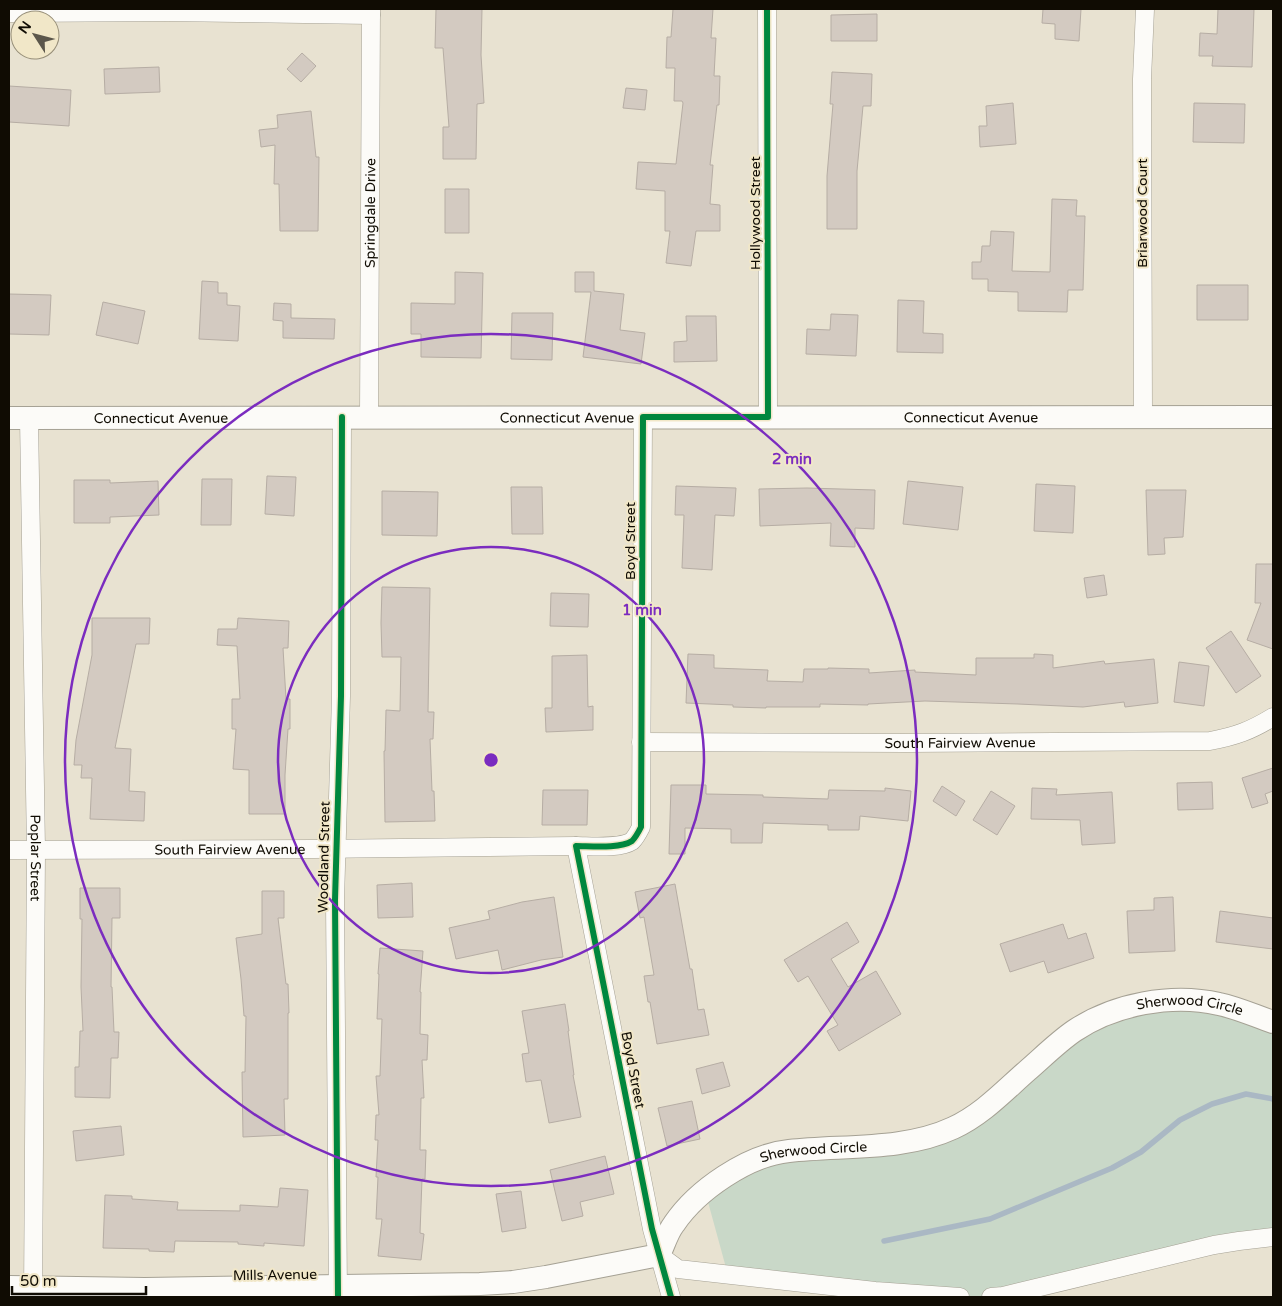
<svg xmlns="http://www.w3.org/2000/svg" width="1282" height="1306" viewBox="0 0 1282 1306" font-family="'Varela Round',sans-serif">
<rect width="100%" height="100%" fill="#e8e2d1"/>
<path fill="#c9d8c8" d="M1148 1002 1273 1022V1237L991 1297H960L728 1275 705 1191 743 1165 933 1136 1059 1043Z"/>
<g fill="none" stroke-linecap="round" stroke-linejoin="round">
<path stroke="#aab8c4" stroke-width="5.5" d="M884 1241 990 1219 1112 1168 1141 1152 1180 1120 1212 1104 1246 1094 1273 1099"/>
</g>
<path fill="#d3cac1" stroke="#b6ada4" d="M436 9H482L481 55 484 103 477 104 476 159H443V127H449L443 48H435Z
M673 9H713L711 38H716L714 76H720L719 105H717L710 165H713L710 204 720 205V231H696L691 266 666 263 670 231H665V191L636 189 638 162 676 164 683 103 682 101H674L675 68H666L667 37H671Z
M1043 9H1081L1079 41 1055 39V24L1042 23Z
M1218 9H1254L1252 67 1212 66 1213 56H1199L1200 33 1217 34Z
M877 14V41H831V15Z
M302 53 316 66 301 82 287 69Z
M159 67 160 92 105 94 104 69Z
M832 72 872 74 871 106H863L857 171V229H827V176L833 104H830Z
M9 86 71 90 69 126 9 122Z
M626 88 647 90 645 110 623 108Z
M1013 103 1016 144 980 147 979 126H987L986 106Z
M1194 103 1245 104 1244 143 1193 142Z
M311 111 316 157H319L318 231H280L279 184H274L275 145 261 147 259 130 278 128 277 115Z
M445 189H469V233H445Z
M1052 199 1077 200 1076 216H1085L1083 290H1068L1067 312 1018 311V292L988 291V279H972V262H981L982 246H990L991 231 1014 232 1012 271 1050 272Z
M455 272 483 273 481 358 421 357V334H411V303L455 304Z
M575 272H594V291L624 294 620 330 645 333 641 364 583 357 591 292H575Z
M202 281 218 282V293H227V305L240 306 238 341 199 339Z
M1197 285H1248V320H1197Z
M9 294 51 295 49 335 9 334Z
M898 300 924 301 923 333 943 334V353L897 352Z
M103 302 145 311 138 344 96 335Z
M274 303 291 304V318L335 319 334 339 283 338V321L273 320Z
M512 313H553L552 360 511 359Z
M831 314 858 315 856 356 806 354 807 329 830 330Z
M686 316H716L717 361 674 362V342L687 341Z
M267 476 296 477 294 516 265 514Z
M202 479H232L231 525H201Z
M74 480H110V483L158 481 159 515 110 517V523H74Z
M908 481 963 487 958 530 903 524Z
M1036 484 1075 486 1073 533 1034 531Z
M676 486 736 488 734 516 715 515 712 570 682 568 684 515H675Z
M511 487H542L543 534H512Z
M807 488 875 490 874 529 855 528V547L830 546 831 523 760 526 759 489Z
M1146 490H1186L1183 537 1164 538 1165 554 1148 555Z
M382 491 438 492 437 536 382 535Z
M1256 564H1273V649L1247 640 1261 603H1255Z
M1104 575 1107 595 1087 598 1084 578Z
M382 587 430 588 428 712H434L433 739H430L432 791H434L435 821 385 822 384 751H385L386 710 400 711 401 657H382L381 623Z
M551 593 589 594 588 627 550 626Z
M92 618H150L149 644H136L115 748 131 749 129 791 145 792 144 821 90 819 92 778H81L82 765H74L76 740 92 655Z
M238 618 289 621 288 648H283L286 699H290V729H288L285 775V814H249V770L233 769 236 729H232V699H240L237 646 217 645 218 629H237Z
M1231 631 1261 676 1236 693 1206 648Z
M688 654 714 655V668L768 670 767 681 803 682 804 669H828V668L869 669V673L915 670V672L976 675V658H1034V654L1053 655V668L1104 661 1105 664 1154 659 1158 703 1125 707 1124 702 1083 707 1018 704 925 701 868 704V705L820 704V707H766V708L733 707V705L686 703Z
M587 655 588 707 593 706V730L546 732 545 708H552V656Z
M1179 662 1209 666 1204 706 1174 702Z
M1273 768V791L1265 794 1268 803 1252 808 1242 778Z
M1212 782 1213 809 1178 810 1177 783Z
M671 785H706V794L763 795V797L828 799 829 790 885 791V788L911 791 908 821 860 816 859 830H828V825L763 823 762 843H731V829L685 828V854H669Z
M942 786 965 801 956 816 933 801Z
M1032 788 1057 789 1056 795 1112 792 1115 843 1082 845 1080 820 1031 819Z
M543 790H588L587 825H542Z
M991 791 1015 806 997 835 973 820Z
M412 883 413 917 378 918 377 885Z
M675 884 690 969H692L698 1010 704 1009 709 1035 657 1044 650 1002H648L644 976 654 975 644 917 640 918 635 892Z
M80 888H120V918H112L111 987H112L114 1032H119L118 1058H111L110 1098 75 1097V1067H79L80 1031H83L81 987 82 919H80Z
M262 891H284V918H278L286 984H288L289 1013H288V1099H284L285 1135 243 1137 242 1072H245L246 1016H244L241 979 236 938 262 934Z
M554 897 563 957 541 960 502 970 498 950 456 959 449 928 490 919 488 911 522 902Z
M1173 897 1175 951 1129 953 1127 911 1154 910V898Z
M1220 911 1273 918V949L1216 942Z
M847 922 859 942 831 959 848 987 876 971 901 1014 839 1051 827 1031 838 1025 808 976 798 982 784 960Z
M1063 924 1068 939 1086 933 1094 958 1048 973 1044 961 1010 972 1000 944Z
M380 948 423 951 420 992H421L420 1034 428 1035 427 1060H422L424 1098H421L420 1150H426L425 1179H422L420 1233 424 1234 421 1260 378 1256 382 1219H376L378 1177H376L378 1140H375L376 1115H379L376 1076H380L382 1019H377L379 974H378Z
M565 1004 569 1031H568L574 1075H573L581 1117 549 1123 541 1080 526 1082 522 1054 529 1053 522 1011Z
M723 1062 730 1086 702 1094 696 1069Z
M692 1101 700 1139 667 1146 658 1108Z
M121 1126 124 1155 76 1161 73 1131Z
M605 1156 614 1194 580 1202 583 1216 562 1221 550 1170Z
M280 1188 308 1190 304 1246 264 1243V1246L238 1244V1242L175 1241 174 1252 149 1251V1249L103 1248 105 1195 132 1196V1199L178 1202 177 1210 240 1211V1205L278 1207Z
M521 1191 526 1228 502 1232 496 1194Z"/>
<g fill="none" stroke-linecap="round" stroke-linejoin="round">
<g stroke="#a5a194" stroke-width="19">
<g id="minor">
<path d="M767 9 768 417"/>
<path d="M9 13 168 12 371 15"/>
<path d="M1143 417 1142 79 1145 9"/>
<path id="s1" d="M29 418 36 850 33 1297"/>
<path id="s2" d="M369 418 371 9"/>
<path id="s3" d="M641 742 908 743 1210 741C1236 736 1250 731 1273 717"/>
<path d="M576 846 652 1229 671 1297"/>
<path id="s4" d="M9 850 314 849 576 846C590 846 620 849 632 841 636 837 638 833 641 827L643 417"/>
<path d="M659 1255 678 1269 875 1291 960 1297"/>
<path d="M338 1297 335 900 341 696 342 417"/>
<path d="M991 1297 1003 1296 1214 1245 1239 1241 1273 1237"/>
</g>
</g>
<g stroke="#a5a194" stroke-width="24">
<g id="tertiary">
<path id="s5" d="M9 418 1273 417"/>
<path id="s6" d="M9 1287 145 1289 480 1284 513 1282 546 1277 659 1255C664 1245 667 1233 674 1224 697 1190 748 1155 789 1151 842 1145 904 1151 953 1128 982 1115 1005 1090 1028 1070 1043 1057 1058 1042 1074 1031 1114 1004 1172 993 1219 1004 1238 1008 1255 1016 1273 1022"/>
</g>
</g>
<use href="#minor" stroke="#fcfbf8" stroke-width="18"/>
<use href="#tertiary" stroke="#fcfbf8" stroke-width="22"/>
<g stroke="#f1e7c8" stroke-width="9">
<path id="cycleway" d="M338 1297 335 900 341 696 342 417
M671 1297 652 1229 576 846C590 846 620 849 632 841 636 837 638 833 641 827L643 417H768L767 9"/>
</g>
<use href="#cycleway" stroke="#00873e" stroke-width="6"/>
</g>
<g fill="none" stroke="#7b2cbf" stroke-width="2.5">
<circle cx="491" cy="760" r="213"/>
<circle cx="491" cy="760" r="426"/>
</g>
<g text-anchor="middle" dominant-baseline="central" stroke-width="4" stroke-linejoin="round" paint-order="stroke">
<g font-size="14" fill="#100c03" stroke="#f1e7c8">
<text transform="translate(755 213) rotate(-90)">Hollywood Street</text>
<text transform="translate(1142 213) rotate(-90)">Briarwood Court</text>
<text stroke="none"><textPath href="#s2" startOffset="205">Springdale Drive</textPath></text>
<text stroke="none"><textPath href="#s5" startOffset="962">Connecticut Avenue</textPath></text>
<text stroke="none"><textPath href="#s5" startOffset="152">Connecticut Avenue</textPath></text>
<text stroke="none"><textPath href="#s5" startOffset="558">Connecticut Avenue</textPath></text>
<text transform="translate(630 541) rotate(-90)">Boyd Street</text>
<text stroke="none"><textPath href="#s3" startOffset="319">South Fairview Avenue</textPath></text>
<text stroke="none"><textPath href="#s4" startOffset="221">South Fairview Avenue</textPath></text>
<text transform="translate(324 857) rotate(-89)">Woodland Street</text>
<text stroke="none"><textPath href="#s1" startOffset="440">Poplar Street</textPath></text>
<text stroke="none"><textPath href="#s6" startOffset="1271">Sherwood Circle</textPath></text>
<text transform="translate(633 1070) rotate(79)">Boyd Street</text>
<text stroke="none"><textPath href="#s6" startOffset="851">Sherwood Circle</textPath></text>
<text transform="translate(275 1275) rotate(-1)">Mills Avenue</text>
</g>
</g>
<circle cx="491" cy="760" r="8" fill="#7b2cbf" stroke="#f1e7c8" stroke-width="2.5"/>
<g font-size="15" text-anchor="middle" font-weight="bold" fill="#7b2cbf" stroke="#f1e7c8" stroke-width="4" stroke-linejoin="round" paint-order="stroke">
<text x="792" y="464">2 min</text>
<text x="642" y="615">1 min</text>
</g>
<rect width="1282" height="1306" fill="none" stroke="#100c03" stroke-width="20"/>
<g transform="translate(35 35) rotate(306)"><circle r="24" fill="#f1e7c8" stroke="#978f79"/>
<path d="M0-4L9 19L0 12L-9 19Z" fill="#5c574b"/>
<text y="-8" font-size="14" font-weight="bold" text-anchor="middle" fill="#100c03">N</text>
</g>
<path d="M12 1286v8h134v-8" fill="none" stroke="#100c03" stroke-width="2.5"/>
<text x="20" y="1286" font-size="15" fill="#100c03" stroke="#f1e7c8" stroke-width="4" paint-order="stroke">50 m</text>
</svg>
